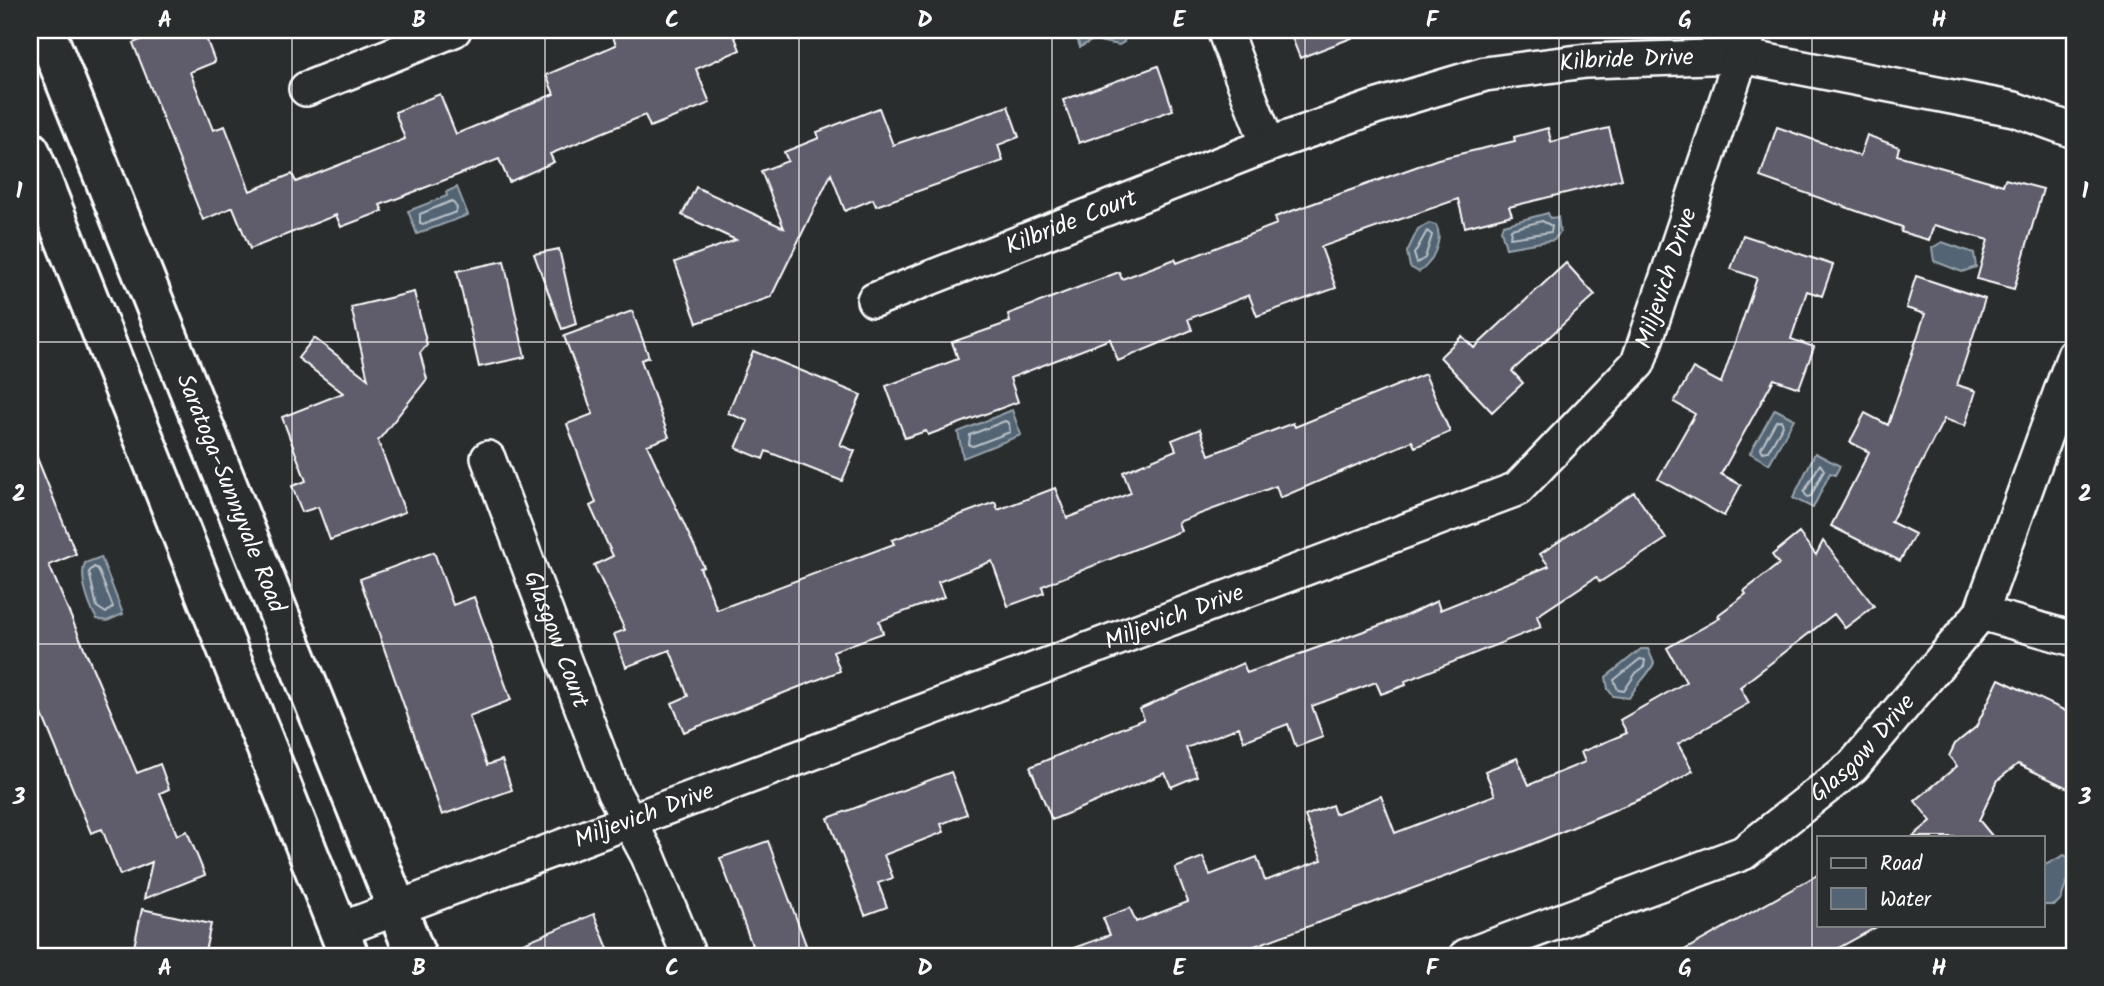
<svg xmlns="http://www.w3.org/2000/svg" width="2104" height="986" viewBox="0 0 2104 986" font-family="Kalam,sans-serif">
<rect width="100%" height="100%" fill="#2a2d2e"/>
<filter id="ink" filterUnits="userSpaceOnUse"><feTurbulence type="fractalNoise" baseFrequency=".0143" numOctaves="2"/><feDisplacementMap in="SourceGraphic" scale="14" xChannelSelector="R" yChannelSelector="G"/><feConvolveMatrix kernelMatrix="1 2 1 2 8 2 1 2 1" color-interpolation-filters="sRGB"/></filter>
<g filter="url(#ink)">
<path fill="#536575" stroke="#98a3ac" stroke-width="2" d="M1074 30H1127L1124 42 1119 45 1093 40 1080 47Z
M457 187 468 215 417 234 408 211 447 196 446 192Z
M1548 213 1550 218 1558 217 1560 232 1554 240 1506 248 1501 230 1503 225Z
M1429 223 1436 225C1444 239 1432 264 1419 272L1410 267 1407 252 1418 229Z
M1942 242 1974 253 1976 267 1962 272 1934 261 1932 248Z
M1775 409 1794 419 1769 464 1750 453Z
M1012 410 1021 435 963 458 958 432Z
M1815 453 1840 466 1835 475 1830 473 1813 508 1793 498Z
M101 557 123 614 107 621 97 619C89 607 79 577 85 563Z
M1641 649H1648L1654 663C1648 676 1637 684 1629 698L1613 696 1608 689 1606 677Z
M2064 855 2074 860V877L2067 881 2061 899 2055 905H2043V866Z"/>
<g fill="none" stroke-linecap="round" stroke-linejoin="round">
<path stroke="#bac1c8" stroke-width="2" d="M452 201 457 208 456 212 424 224 420 223V214Z
M1542 221 1552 226 1551 232 1510 238 1511 229Z
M1427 231 1432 235 1425 258 1417 263 1414 254Z
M1781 420 1783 425 1768 451 1763 452 1761 448 1776 421Z
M1005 421 1009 423 1010 432 973 446 969 445 970 435Z
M1820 464 1824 470 1811 496 1807 497 1804 492Z
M94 567 98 569 113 607 106 613 97 607 89 572Z
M1640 659 1645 660 1644 667 1636 673 1624 691 1618 690 1614 680Z"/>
</g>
<path fill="#5f5b6c" stroke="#fff" stroke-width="2" d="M148 30H203L215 62 190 72 213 130 225 126 250 191 292 174 296 182 405 139 395 112 440 94 456 134 554 94 546 75 616 45 613 37 631 30H732L740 50 696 69 710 103 650 127 645 115 550 154 554 162 509 182 499 159 380 205 383 211 341 227 336 215 250 249 233 207 203 220 133 43 151 36Z
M1289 30H1367V32L1300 58Z
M1158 66 1173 110 1079 143 1063 100Z
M1008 106 1019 137 998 145 1003 161 876 206 873 199 845 211 831 174 771 297 697 323 675 262 736 240 682 215 696 187 784 228 761 171 788 161 784 152 819 138 817 132 879 108 893 145Z
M1777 127 1860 156 1867 135 1899 147 1897 155 2003 185 2005 179 2043 189 2014 289 1977 279 1988 240 1934 225 1929 240 1901 232 1902 227 1760 177Z
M1548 128 1551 142 1609 128 1622 179 1509 207 1512 215 1465 227 1458 199 1321 247 1336 288 1257 316 1249 295 1188 319 1192 330 1118 361 1110 339 1010 378 1018 402 928 435 926 431 905 438 886 386 958 359 952 342 1010 322 1008 314 1119 272 1122 279 1175 259 1177 263 1277 224 1275 217 1438 159 1515 141 1514 137Z
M1743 235 1833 265 1822 296 1807 291 1791 339 1814 347 1799 388 1774 379 1721 474 1741 485 1724 516 1658 479 1695 414 1674 402 1693 368 1721 383 1757 278 1731 269Z
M559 249 576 324 562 329 534 254Z
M504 261 525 357 479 367 457 271Z
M1566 263 1595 295 1512 371 1523 383 1492 412 1440 357 1462 336 1474 348Z
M1916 276 1985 299 1957 385 1976 391 1965 426 1944 419 1891 522 1915 534 1900 561 1831 526 1869 452 1850 442 1865 413 1888 425 1925 314 1906 308Z
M414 292 427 345 420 353 427 379 378 441 405 512 330 540 318 507 302 512 292 486 306 481 282 417 343 393 298 358 314 338 368 379 351 307Z
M632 311 649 357 641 360 669 437 647 445 704 567 700 568 717 610 894 544 892 540 995 502 998 510 1055 488 1067 518 1131 493 1123 472 1176 450 1172 440 1200 429 1209 455 1293 423 1295 427 1425 374 1450 432 1415 447 1412 441 1280 498 1276 486 1178 522 1181 531 1042 586 1044 593 1008 606 992 561 938 582 944 597 879 621 883 633 833 651 840 671 684 732 672 703 688 696 670 650 626 667 614 634 625 630 594 565 613 556 590 506 596 503 567 424 593 414 564 336Z
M753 351 861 395 840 445 855 451 842 481 766 451 763 459 736 448 748 421 728 413Z
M31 443 76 554 49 565 137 773 160 764 169 789 160 793 177 835 187 831 205 875 144 899 152 862 120 875 102 829 91 833 30 685Z
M1634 492 1666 539 1600 582 1596 577 1537 616 1541 627 1405 681 1406 685 1381 694 1376 682 1312 706 1323 737 1296 747 1288 724 1244 741 1239 727 1186 748 1197 776 1171 787 1165 773 1052 820 1030 767 1144 719 1140 709 1243 663 1247 673 1403 617 1437 601 1440 610 1549 566 1540 554Z
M1799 533 1816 555 1823 541 1874 606 1845 628 1834 614 1740 687 1749 703 1678 744 1693 771 1655 793 1518 850 1227 956H1060V953L1110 935 1103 918 1130 908 1136 922 1188 902 1175 868 1203 857 1210 875 1257 857 1265 881 1322 860 1305 816 1332 805 1335 814 1381 796 1395 833 1495 795 1485 771 1517 758 1529 785 1585 762 1581 752 1627 733 1620 720 1686 682 1667 648 1720 618 1718 615 1746 594 1744 591 1779 564 1772 555Z
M434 552 453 605 474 597 511 700 469 716 487 765 502 760 512 790 442 815 360 579Z
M1999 679 2074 715V791L2018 764 1998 780 1979 820 1993 837H1912L1931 821 1915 801 1957 766 1949 756 1955 744 1976 727Z
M951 772 967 814 941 824 944 832 884 855 893 878 878 883 887 907 865 915 828 818Z
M768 841 810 956H756L720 858Z
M1819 874V925H1880L1824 956H1674Z
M142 909 211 924 204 956H132Z
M594 914 611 956H494V955Z"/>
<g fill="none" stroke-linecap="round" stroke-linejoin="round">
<g stroke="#fff" stroke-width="38">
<g id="street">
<path d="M1224 30 1268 145"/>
<path d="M306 89 454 30"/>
<path id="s1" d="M874 300 1268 145 1375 107 1485 74 1586 61 1741 56 2014 109 2074 131"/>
<path id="s2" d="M488 458 614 793 648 856 689 956"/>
<path d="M1981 613 2074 639"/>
<path id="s3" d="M339 930 1517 489 1638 363 1750 30"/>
<path id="s4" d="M1466 956 1743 853 1853 766 1981 613 2074 355"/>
</g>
</g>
<g stroke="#fff" stroke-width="44">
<g id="primary">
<path id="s5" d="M45 30 416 956"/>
<path d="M30 151 349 956"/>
</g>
</g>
<use href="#street" stroke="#2a2d2e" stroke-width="33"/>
<use href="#primary" stroke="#2a2d2e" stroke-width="38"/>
</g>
</g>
<path fill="none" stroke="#fff" stroke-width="2" stroke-opacity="0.55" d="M292 30V956M545 30V956M799 30V956M1052 30V956M1305 30V956M1559 30V956M1812 30V956M30 342H2074M30 644H2074"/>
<g text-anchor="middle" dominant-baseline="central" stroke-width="5" stroke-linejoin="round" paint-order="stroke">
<g font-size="24" fill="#fff" stroke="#2a2d2e">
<text stroke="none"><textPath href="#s1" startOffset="794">Kilbride Drive</textPath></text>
<text stroke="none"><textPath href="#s1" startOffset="212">Kilbride Court</textPath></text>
<text stroke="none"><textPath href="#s3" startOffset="1522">Miljevich Drive</textPath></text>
<text stroke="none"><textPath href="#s5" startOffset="499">Saratoga-Sunnyvale Road</textPath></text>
<text stroke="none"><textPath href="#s3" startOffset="892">Miljevich Drive</textPath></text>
<text stroke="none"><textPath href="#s2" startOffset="194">Glasgow Court</textPath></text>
<text stroke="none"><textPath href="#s4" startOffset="455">Glasgow Drive</textPath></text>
<text stroke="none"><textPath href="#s3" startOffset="326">Miljevich Drive</textPath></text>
</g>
</g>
<rect width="2104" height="986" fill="none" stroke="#2a2d2e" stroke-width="77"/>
<rect x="1817" y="836" width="228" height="91" fill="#2a2d2e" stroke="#7f8182" stroke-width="2"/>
<rect x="1831" y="858" width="35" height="10" fill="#2a2d2e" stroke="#7f8182" stroke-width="2"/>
<text x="1880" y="870" font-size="21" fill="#ffffff">Road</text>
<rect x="1831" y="888" width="35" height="21" fill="#536575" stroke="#7f8182" stroke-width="2"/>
<text x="1880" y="906" font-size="21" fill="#ffffff">Water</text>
<rect x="38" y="38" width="2028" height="910" fill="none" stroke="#fff" stroke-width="2.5"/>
<g font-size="23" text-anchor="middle" font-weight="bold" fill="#fff">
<text x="165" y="27">A</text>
<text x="419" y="27">B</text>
<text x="672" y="27">C</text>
<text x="925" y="27">D</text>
<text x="1179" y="27">E</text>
<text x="1432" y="27">F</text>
<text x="1685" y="27">G</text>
<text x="1939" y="27">H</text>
<text x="19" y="198">1</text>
<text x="2085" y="198">1</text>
<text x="19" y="501">2</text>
<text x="2085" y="501">2</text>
<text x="19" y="804">3</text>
<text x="2085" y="804">3</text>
<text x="165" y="975">A</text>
<text x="419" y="975">B</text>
<text x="672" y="975">C</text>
<text x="925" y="975">D</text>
<text x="1179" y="975">E</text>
<text x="1432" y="975">F</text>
<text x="1685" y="975">G</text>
<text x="1939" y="975">H</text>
</g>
</svg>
